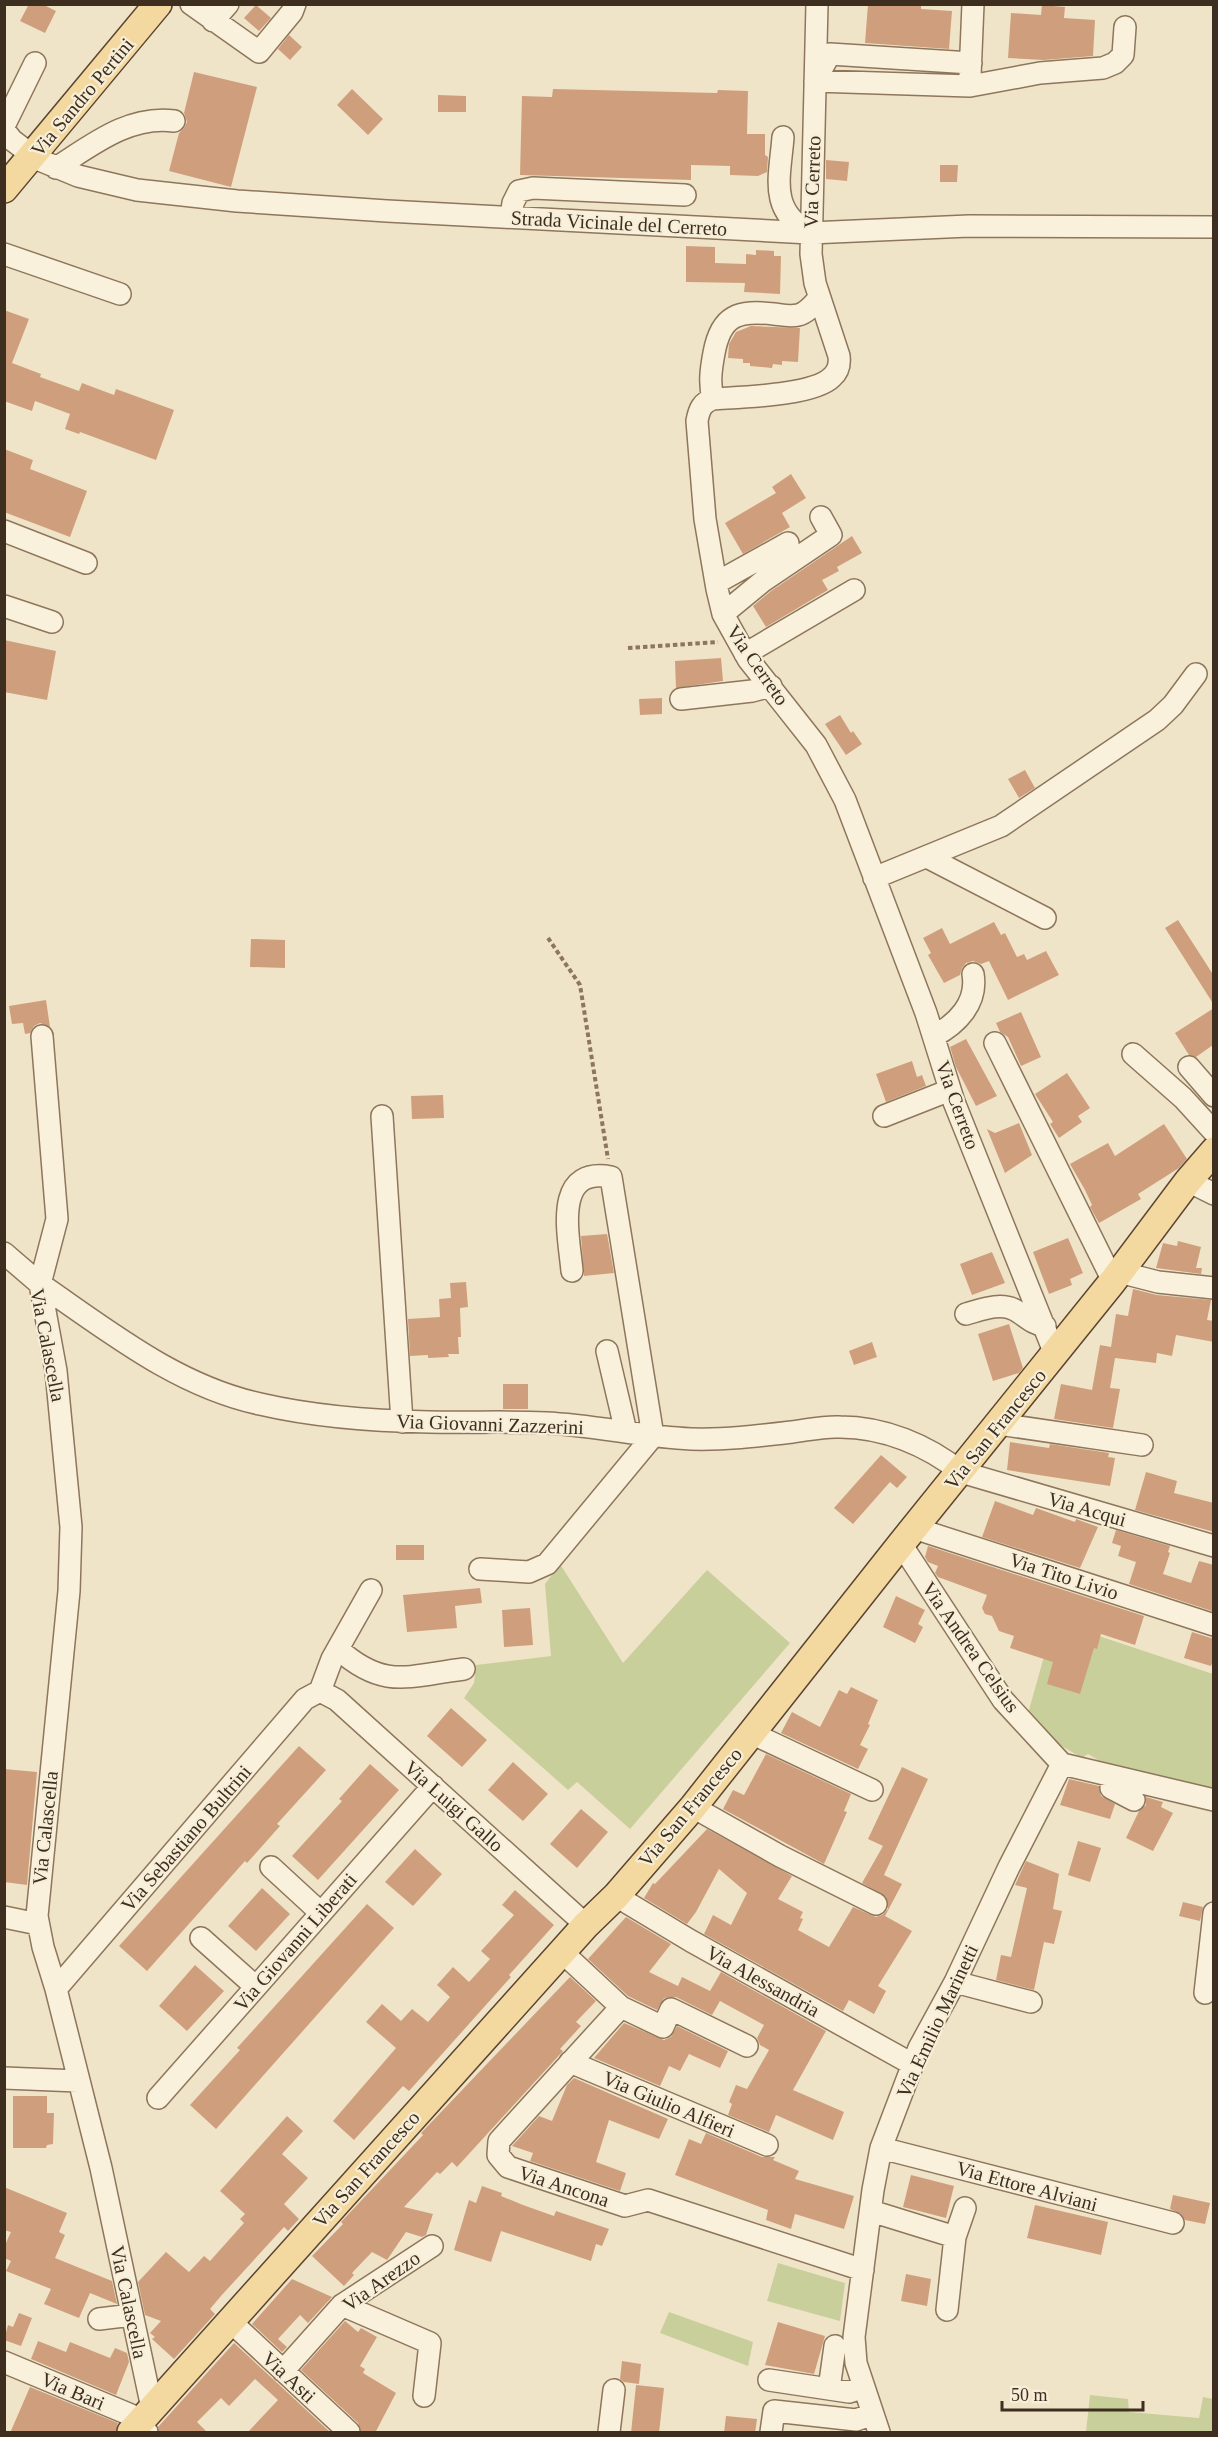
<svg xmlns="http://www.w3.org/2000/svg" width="1218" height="2437" viewBox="0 0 1218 2437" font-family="'Times New Roman',serif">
<rect width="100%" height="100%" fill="#f0e4c8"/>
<path fill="#c9cf9b" d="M560 1564 623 1663 707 1570 790 1643 630 1829 577 1782 568 1790 464 1698 474 1683 476 1665 551 1656 545 1584Z
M1054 1621 1213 1674V1796L1103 1763 1088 1754 1082 1758 1040 1733 1027 1717Z
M778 2263 845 2283 840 2321 767 2301Z
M669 2312 753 2342 748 2366 660 2333Z
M1090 2395 1128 2399 1129 2412 1199 2418 1203 2397 1213 2399V2432H1086Z"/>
<path fill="#cf9f7d" d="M29 4H42L56 11 45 33 20 21Z
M868 4H921V9L952 11 949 49 865 43Z
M256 5 271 18 259 31 244 18Z
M1042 5 1065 7 1064 18 1095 20 1093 56 1044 60 1008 58 1011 13 1041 15Z
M289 35 302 47 290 60 278 49Z
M194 72 257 87 231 187 169 171 179 133 184 128 187 122 184 113Z
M352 89 383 119 368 135 337 105Z
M553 89 717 93 718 90 748 91 747 134H765V155L768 157 767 172 758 176 730 175V166L691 165V180L520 175 522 96 552 97Z
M438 95 466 96V112H438Z
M826 160 849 162 847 181 826 179Z
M940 165H958L957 182H940Z
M686 246 715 247V263L746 264V254L756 255V250L774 251V256H781L780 294 744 292 745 283 686 282Z
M4 310 29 319 12 363 41 374 40 377 79 391 82 383 114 395 116 389 174 410 156 460 80 432 79 434 65 429 70 414 35 401 32 411 4 401Z
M751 326 800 328 798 362 782 361V365L773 364 772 368 750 366V363H743V359L728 358 729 344 736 332Z
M4 449 33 460 30 469 87 491 70 537 4 512Z
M791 474 806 498 782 513 790 527 743 554 725 523 776 493 772 487Z
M852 536 862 553 837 567 839 571 822 580 828 590 766 627 753 606 771 591Z
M4 640 56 651 47 700 4 692Z
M721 658 723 681 676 688 675 661Z
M662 698V714L640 715 639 699Z
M840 715 851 733 853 731 862 744 846 755 825 724Z
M1025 770 1035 788 1019 798 1008 779Z
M1178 920 1214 976V1005L1165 928Z
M994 922 1001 935 1005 933 1017 957 1024 954 1027 960 1046 951 1059 975 1008 1000 989 961 981 964 973 961 966 963 962 968 960 975 944 983 928 955 931 953 923 938 942 928 950 944Z
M251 939 285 940V968L250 967Z
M46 1000 50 1027 40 1023 34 1026 30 1033 25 1034 23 1023 12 1024 9 1006Z
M1214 1008 1213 1045 1196 1057 1189 1055 1175 1033Z
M1021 1012 1041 1057 1021 1066 1008 1037 1000 1032 996 1023Z
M966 1039 997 1096 976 1106 956 1067 950 1047Z
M912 1061 917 1077 922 1075 926 1086 886 1102 876 1074Z
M1067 1073 1090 1108 1078 1116 1082 1122 1059 1138 1050 1124 1053 1122 1035 1094Z
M443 1095 444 1118 412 1119 411 1096Z
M1019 1123 1032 1155 1005 1173 987 1129 995 1133Z
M1164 1124 1187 1159 1179 1168 1138 1194 1141 1199 1099 1223 1090 1207 1092 1205 1085 1190 1070 1164 1108 1143 1115 1156Z
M607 1234 614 1273 584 1276 581 1236Z
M1068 1238 1083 1273 1070 1279 1072 1285 1049 1294 1033 1252Z
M1178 1241 1201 1247 1196 1268H1202L1201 1274 1156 1268 1163 1243 1177 1246Z
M992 1252 1005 1283 972 1295 960 1264Z
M466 1282 468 1307 460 1308 461 1337H458L459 1354H448L449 1357 428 1358V1355L410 1356 408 1319 440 1317 439 1299 451 1298 450 1283Z
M1133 1289 1157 1295 1211 1300 1207 1320 1214 1321V1342L1176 1335 1172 1356 1157 1353 1156 1363 1115 1358 1110 1388 1120 1389 1113 1428 1054 1419 1061 1384 1092 1390 1100 1345 1111 1347 1116 1314 1128 1316Z
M1009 1324 1023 1368 1019 1373 993 1381 978 1334Z
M872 1342 877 1357 854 1365 849 1351Z
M503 1384H528V1409H503Z
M1010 1442 1049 1448 1050 1444 1109 1453 1108 1457 1115 1458 1110 1486 1007 1470Z
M881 1455 907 1477 897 1488 890 1482 853 1524 834 1508Z
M1146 1472 1177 1481 1174 1493 1214 1503V1532L1135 1510Z
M995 1501 1033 1515 1036 1508 1075 1522 1076 1519 1098 1527 1080 1568 982 1537Z
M1116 1530 1170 1546 1168 1552 1170 1553 1163 1574 1191 1583 1199 1561 1214 1565 1212 1611 1129 1584 1136 1562 1118 1556 1121 1546 1112 1543Z
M396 1545H424V1560H396Z
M928 1546 1144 1616 1135 1645 1101 1634 1097 1649 1094 1648 1080 1694 1047 1684 1053 1662 1010 1648 1014 1636 999 1631 992 1616 985 1614 982 1608 987 1595 938 1577 935 1573 938 1566 928 1562 925 1557Z
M480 1588 482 1603 455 1606 457 1628 407 1632 403 1595Z
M896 1596 925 1610 918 1624 923 1627 915 1643 883 1627Z
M530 1608 533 1645 504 1647 502 1610Z
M1192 1632 1214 1639V1658L1211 1666 1184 1658Z
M851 1687 878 1700 868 1724 870 1725 860 1745 868 1749 858 1769 781 1733 792 1712 820 1727 839 1690 847 1694Z
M451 1708 487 1740 462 1767 427 1736Z
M299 1746 326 1770 277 1824 280 1826 247 1863 245 1861 147 1971 119 1946Z
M766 1754 851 1794 844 1811 847 1812 824 1864 723 1809 733 1790 744 1795Z
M513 1762 548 1794 523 1821 488 1790Z
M370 1764 399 1790 318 1880 292 1856 342 1801 339 1799Z
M902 1767 928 1779 884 1875 902 1884 885 1916 912 1931 878 1986 886 1991 874 2014 849 2000 843 2011 704 1934 713 1915 731 1925 747 1893 719 1869 696 1912 687 1924 644 1898 653 1883 655 1884 707 1829 792 1876 778 1899 803 1912 800 1918 803 1919 798 1930 829 1947 853 1907 876 1917 882 1915 888 1909 886 1897 862 1883 883 1846 868 1839Z
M4 1769 37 1772 27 1885 4 1882Z
M1069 1779 1099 1786 1101 1796 1115 1804 1110 1819 1060 1805Z
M1146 1797 1163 1802 1161 1807 1173 1813 1153 1851 1126 1838 1139 1811 1146 1805Z
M581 1809 608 1832 577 1868 550 1844Z
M1078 1841 1101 1848 1090 1882 1068 1875Z
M415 1849 442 1874 413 1906 385 1882Z
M1026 1861 1059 1874 1053 1909 1062 1911 1054 1944 1044 1942 1034 1990 996 1980 1001 1955 1011 1957 1027 1888 1015 1885Z
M262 1888 290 1914 256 1951 228 1926Z
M515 1890 554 1925 509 1975 511 1977 409 2091 403 2086 354 2140 333 2121 396 2048 366 2022 382 2004 401 2021 412 2009 428 2022 450 1997 437 1985 453 1967 469 1982 490 1959 481 1951 514 1915 502 1905Z
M1183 1902 1203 1907 1200 1921 1179 1916Z
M367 1904 394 1928 216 2129 190 2105 240 2050 237 2048Z
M626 1917 671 1944 649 1972 678 1986 682 1977 710 1991 721 1972 826 2031 793 2090 844 2112 833 2140 776 2115 769 2132 728 2115 732 2104 729 2102 736 2085 747 2089 769 2050 760 2045 757 2038 764 2025 720 2001 712 2015 676 1997 664 1998 657 2010 628 1996 588 1959Z
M195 1965 224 1991 187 2031 159 2006Z
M570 1977 596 2001 576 2022 581 2026 560 2049 563 2051 457 2167 452 2162 440 2174 437 2172 404 2207 433 2214 426 2235 422 2237 406 2232 387 2260 372 2252 352 2273 354 2275 344 2286 312 2256 343 2224 341 2222 423 2135 421 2133Z
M624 2023 664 2040 671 2037 677 2026 728 2051 720 2068 689 2054 680 2071 669 2066 660 2086 594 2058Z
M574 2078 668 2119 659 2139 609 2120 596 2162 626 2173 620 2191 530 2161 533 2153 512 2146 539 2116 552 2121 567 2085Z
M13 2096H47V2113H54L53 2144 47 2145 46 2148H13Z
M287 2116 303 2131 282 2154 308 2178 284 2204 299 2219 288 2231 284 2227 221 2296 210 2309 215 2314 174 2359 152 2339 155 2337 150 2333 161 2321 145 2315 138 2282 166 2252 189 2272 204 2256 210 2261 244 2223 240 2219 245 2214 220 2191Z
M706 2133 762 2157H775L773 2160 799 2171 795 2179 854 2196 844 2229 795 2214 791 2229 766 2220 768 2210 675 2175 689 2139 701 2144Z
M911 2175 954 2186 946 2218 903 2207Z
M482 2186 502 2193 501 2196 523 2205 554 2216 556 2211 609 2229 602 2246 596 2244 591 2261 501 2231 491 2262 454 2250 469 2200 476 2203Z
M4 2187 67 2213 59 2232 65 2235 55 2258 112 2281 117 2304 90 2293 79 2318 44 2304 51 2289 6 2271 11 2261 4 2258V2247L11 2232 4 2230Z
M1173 2195 1210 2203 1205 2224 1185 2220 1181 2214 1170 2209Z
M1035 2205 1108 2222 1101 2255 1027 2238Z
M906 2274 931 2279 927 2306 901 2301Z
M292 2279 332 2297 308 2323 300 2315 278 2339 287 2347 282 2352 252 2324Z
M19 2313 32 2318 21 2346 4 2340 8 2325 13 2327Z
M345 2321 358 2332 361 2328 377 2337 360 2366 365 2369 363 2373 396 2393 375 2433H361L358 2423 301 2370Z
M778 2322 825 2336 814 2374 765 2365Z
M38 2341 66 2352 70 2342 110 2358 115 2348 127 2353 129 2362 116 2395 31 2359Z
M234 2343 274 2380 331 2433H247L278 2400 255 2379 229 2406 221 2398 197 2422 208 2433H159L158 2427Z
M622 2361 641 2364 639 2384 624 2382 620 2379Z
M636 2385 664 2388 659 2433H631Z
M30 2387 118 2423 116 2433H10Z
M726 2416 757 2419 755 2433H724Z"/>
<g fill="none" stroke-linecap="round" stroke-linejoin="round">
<g stroke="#8d765c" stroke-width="24">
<path id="minor" d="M191 4 259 52 292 12 295 4
M817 4 811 254 815 283 839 356C840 364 839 371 832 377 813 396 740 397 713 399 702 402 699 410 697 421L705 519 717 589 723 614 748 659 816 745 845 800 926 1013 954 1102 1055 1354
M213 21 228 4
M971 63 830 54 815 81 970 86 1040 73 1103 68 1115 63 1123 55 1125 27
M970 76 973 4
M4 126 35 63
M4 130 12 140 37 159 78 176 137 190 237 201 387 211 810 233 969 226 1214 227
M783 137C780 177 768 210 810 233
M56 168C92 145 129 115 174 121
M511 217 513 203 519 191 533 188 685 195
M4 254 120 294
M713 399C709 383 711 369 714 353 721 315 738 310 774 314 782 315 790 317 798 315 807 313 813 305 819 298
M4 531 86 563
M716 583 788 543
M4 606 52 622
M723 614 763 581 831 535 821 517
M745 654 854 590
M681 699 752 691 771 686
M927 857 1045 918
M874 878 1001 826 1157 720 1173 705 1196 674
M42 1036 57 1219 40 1284C110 1332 177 1386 260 1404 316 1417 372 1421 429 1422 468 1423 507 1421 546 1423 594 1425 642 1437 691 1439 725 1440 758 1436 792 1432 808 1430 824 1426 840 1427 884 1427 927 1445 961 1472L1214 1546
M934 1036C957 1024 978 1003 973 974
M995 1043 1113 1281
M1133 1054 1183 1098 1214 1132
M1189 1067 1214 1096
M382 1116 402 1422
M884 1116 950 1090
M1188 1181 1214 1194
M4 1253 40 1284 56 1371 71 1527 69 1591 37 1916 43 1947 56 1989 101 2168 152 2408
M1119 1272 1158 1282 1214 1288
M966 1314C981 1310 1000 1302 1015 1310 1026 1316 1032 1324 1045 1326
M607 1351 626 1432
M999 1424 1142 1445
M914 1528 1214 1625
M901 1544 1003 1700 1062 1764 1214 1800
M480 1569 529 1572 547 1564 653 1436 611 1177C552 1166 569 1236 572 1271
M338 1649C384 1690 408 1676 464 1669
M320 1691 337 1700 586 1925
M320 1691 332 1659 371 1590
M751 1733 872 1790
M1114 1777 1111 1788 1134 1800
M693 1807 780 1856 876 1904
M271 1867 321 1913
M616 1896 691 1941 912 2064
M4 1917 38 1924
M201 1938 256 1987
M562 1952 621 2007 499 2141 498 2155 508 2167 625 2206 648 2200 863 2270
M955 1982 1031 2002
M56 1989 305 1699 320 1691
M1205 1993 1214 1913
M621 2007 663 2027 671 2009 747 2046
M570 2062 767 2145
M4 2078 78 2081
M158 2098 433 1786
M881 2148 1173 2223
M871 2211 955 2237
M342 2305 430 2343 424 2396
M947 2310 955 2237 965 2208
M99 2319 132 2315
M230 2321 349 2432
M4 2362 131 2415 147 2432
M283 2371 342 2305 432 2246
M769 2380 849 2392 864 2387
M829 2389 835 2346
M609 2432 614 2390
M771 2432 774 2411 856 2420 873 2414
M879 2432 856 2363 854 2337 873 2190 881 2148 919 2048 955 1982 1009 1867 1062 1764"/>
</g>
<g stroke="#5b4430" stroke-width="30">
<path id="major" d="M4 189 158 4
M131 2432 586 1925 616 1896 693 1807 901 1544 1113 1281 1188 1181 1214 1151"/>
</g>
<path stroke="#8d765c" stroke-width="4" stroke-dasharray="4.5 3" stroke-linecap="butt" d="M628 648 718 642
M548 938 580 985 608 1159"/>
<use href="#minor" stroke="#faf1dc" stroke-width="21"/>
<use href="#major" stroke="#f3d9a0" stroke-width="27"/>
</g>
<g text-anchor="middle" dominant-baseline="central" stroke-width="4.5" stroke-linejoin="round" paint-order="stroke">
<g font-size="20" fill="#3d2e20" stroke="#f7eed8">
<text transform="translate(82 97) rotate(-50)">Via Sandro Pertini</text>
<text transform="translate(812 182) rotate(-88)">Via Cerreto</text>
<text transform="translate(619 223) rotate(3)">Strada Vicinale del Cerreto</text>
<text transform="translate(758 665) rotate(55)">Via Cerreto</text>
<text transform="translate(958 1105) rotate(70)">Via Cerreto</text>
<text transform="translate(48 1345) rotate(79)">Via Calascella</text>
<text transform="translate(490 1424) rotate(2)">Via Giovanni Zazzerini</text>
<text transform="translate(995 1429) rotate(-51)">Via San Francesco</text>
<text transform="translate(1087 1509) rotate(16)">Via Acqui</text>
<text transform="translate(1064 1576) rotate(18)">Via Tito Livio</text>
<text transform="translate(971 1647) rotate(55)">Via Andrea Celsius</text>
<text transform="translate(454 1806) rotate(42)">Via Luigi Gallo</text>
<text transform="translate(690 1807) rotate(-50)">Via San Francesco</text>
<text transform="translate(45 1828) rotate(-84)">Via Calascella</text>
<text transform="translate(186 1838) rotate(-49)">Via Sebastiano Bultrini</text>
<text transform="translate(295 1942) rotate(-49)">Via Giovanni Liberati</text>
<text transform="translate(763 1981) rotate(29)">Via Alessandria</text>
<text transform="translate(937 2021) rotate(-65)">Via Emilio Marinetti</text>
<text transform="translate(669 2104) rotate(23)">Via Giulio Alfieri</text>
<text transform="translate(366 2169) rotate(-48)">Via San Francesco</text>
<text transform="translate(564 2186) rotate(18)">Via Ancona</text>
<text transform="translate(1027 2186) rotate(15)">Via Ettore Alviani</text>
<text transform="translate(381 2281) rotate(-35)">Via Arezzo</text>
<text transform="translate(129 2302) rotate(78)">Via Calascella</text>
<text transform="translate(289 2377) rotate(43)">Via Asti</text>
<text transform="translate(73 2391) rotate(23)">Via Bari</text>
</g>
</g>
<rect width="1218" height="2437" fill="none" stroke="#3d2e20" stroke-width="12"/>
<path d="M1002 2401v9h141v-9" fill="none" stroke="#3d2e20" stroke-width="3"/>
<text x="1011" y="2401" font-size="18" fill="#3d2e20" stroke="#f7eed8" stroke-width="4.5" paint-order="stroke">50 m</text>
</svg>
